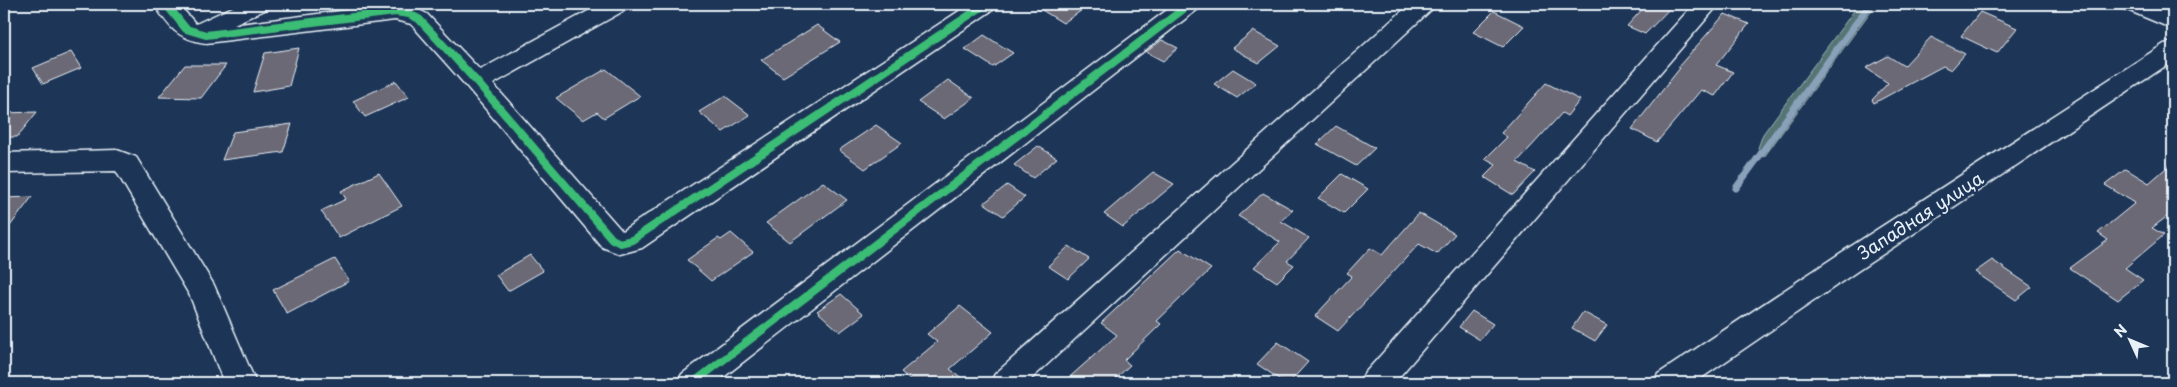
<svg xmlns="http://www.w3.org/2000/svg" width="2177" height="387" viewBox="0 0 2177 387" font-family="'Playpen Sans',sans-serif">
<rect width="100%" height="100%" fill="#1d3557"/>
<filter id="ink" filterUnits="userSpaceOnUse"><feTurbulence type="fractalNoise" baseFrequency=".02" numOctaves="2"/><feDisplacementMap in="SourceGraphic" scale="10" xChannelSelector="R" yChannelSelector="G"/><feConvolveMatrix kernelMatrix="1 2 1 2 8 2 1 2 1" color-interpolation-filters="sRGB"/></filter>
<g filter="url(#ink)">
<path fill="#547474" stroke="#9eb2b6" d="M1859 4H1876L1764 157 1760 155 1758 148 1763 134Z"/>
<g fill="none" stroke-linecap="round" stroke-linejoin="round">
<path stroke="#8aa1ba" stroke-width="7" d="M1736 188 1870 4"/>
</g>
<path fill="#6c6976" stroke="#e8f1f8" d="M1032 4H1091L1063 23Z
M1647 4H1674L1645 34 1627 26Z
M1494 11 1524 26 1503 47 1473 32Z
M1980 12 2017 28 1997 53 1961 36Z
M1725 14 1749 24 1716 65 1733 72 1715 96 1701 90 1657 142 1632 129 1680 68 1678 67Z
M817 25 840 42 783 77 761 60Z
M1253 31 1280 46 1259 63 1232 48Z
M984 35 1013 53 993 67 965 49Z
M1931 37 1965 54 1951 70 1943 66 1874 103 1872 100 1888 83 1866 68 1888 56 1904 66Z
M1162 40 1178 48 1163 61 1146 52Z
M299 48 289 86 253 92 265 53Z
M71 52 81 68 43 84 33 68Z
M185 65H226L201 98 159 97Z
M606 69 640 96 604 118 597 112 583 120 556 98Z
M1233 69 1256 83 1237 98 1214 84Z
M948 80 974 98 944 119 918 102Z
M396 81 409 97 365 117 353 101Z
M1546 83 1580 100 1567 116 1562 113 1517 162 1535 172 1513 195 1484 177 1496 165 1485 159 1507 137 1501 133Z
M725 96 750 115 723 132 699 112Z
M37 112 17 137H4V113Z
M292 124 283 152 222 160 233 132Z
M876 125 902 143 865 169 839 150Z
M1336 126 1375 148 1356 166 1317 144Z
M1038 146 1057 158 1033 178 1014 165Z
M2173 162V212L2152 228 2164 235 2125 268 2143 280 2118 300 2070 268 2108 240 2098 233 2135 203 2105 185 2126 169 2149 183Z
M1153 172 1174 184 1123 227 1104 214Z
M379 173 402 206 339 238 321 211 346 199 341 191Z
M1342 174 1368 189 1344 213 1318 198Z
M823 182 847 200 790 242 766 223Z
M1007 185 1025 197 1003 216 984 203Z
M1263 193 1293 210 1281 221 1309 238 1287 261 1294 265 1277 282 1254 267 1280 242 1238 216Z
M32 197 4 234V198Z
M1419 213 1455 234 1437 254 1419 244 1338 331 1315 316 1352 276 1347 273 1370 248 1382 255Z
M731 233 753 252 711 281 687 260 718 238 721 240Z
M1069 246 1089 259 1068 279 1048 266Z
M1180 249 1211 269 1157 321 1161 324 1124 360 1130 365 1111 383H1063L1117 335 1101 323Z
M530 255 543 271 508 291 496 275Z
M335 259 349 281 287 314 273 290Z
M1992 260 2032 287 2016 300 1975 272Z
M841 294 864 314 840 332 817 311Z
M960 306 993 332 950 369 968 383H913L901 372 937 342 927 334Z
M1472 311 1493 324 1480 340 1459 327Z
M1583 312 1607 325 1595 341 1572 328Z
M1278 342 1308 362 1289 383H1285L1257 364Z"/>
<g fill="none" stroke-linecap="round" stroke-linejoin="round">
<g stroke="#e8f1f8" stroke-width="3">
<path id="minor" d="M154 4H178L196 24 239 4H271L267 9 232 25 395 4 417 9 427 14 480 70 601 4H631L627 9 493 84 622 231 970 4H998L994 9 642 248 620 254 602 247 468 88 411 24 395 20 206 43C177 39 169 27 154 4Z
M1175 4H1202L1198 9 716 383H677L682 374Z
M1410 4H1436L1432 9 1027 383H990L995 374Z
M1694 4H1719L1394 383H1359L1364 374Z
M2121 4H2153L2173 12V29L2125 9Z
M2173 42V61L1856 272 1694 383H1653L1658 374 1836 256 2164 44Z
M117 150 136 157 214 285 256 383H224L190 296 116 171 4 173V153Z"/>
</g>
<use href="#minor" fill="#1d3557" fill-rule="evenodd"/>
<g stroke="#1d3557" stroke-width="11">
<path id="cycleway" d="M166 4 186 29 206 35 395 12 409 14 419 19 477 82 612 239 620 243 632 240 986 4
M693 383 1190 4"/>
</g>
<use href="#cycleway" stroke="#3abd76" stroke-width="8"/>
</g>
</g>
<g text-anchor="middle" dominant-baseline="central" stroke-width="5" stroke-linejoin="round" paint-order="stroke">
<g font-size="18" fill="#e8f1f8" stroke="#1d3557">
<text transform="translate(1920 215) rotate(-33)">Западная улица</text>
</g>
</g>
<rect width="2177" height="387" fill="none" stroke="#1d3557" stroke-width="20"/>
<rect x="10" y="10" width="2157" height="367" fill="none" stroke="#e8f1f8" stroke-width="2" filter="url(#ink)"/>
<g transform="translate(2130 340) rotate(314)" stroke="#1d3557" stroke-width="4" paint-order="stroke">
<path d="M0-4L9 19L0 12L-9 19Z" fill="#e8f1f8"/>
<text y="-8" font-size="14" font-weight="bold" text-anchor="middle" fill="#e8f1f8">N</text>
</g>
</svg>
